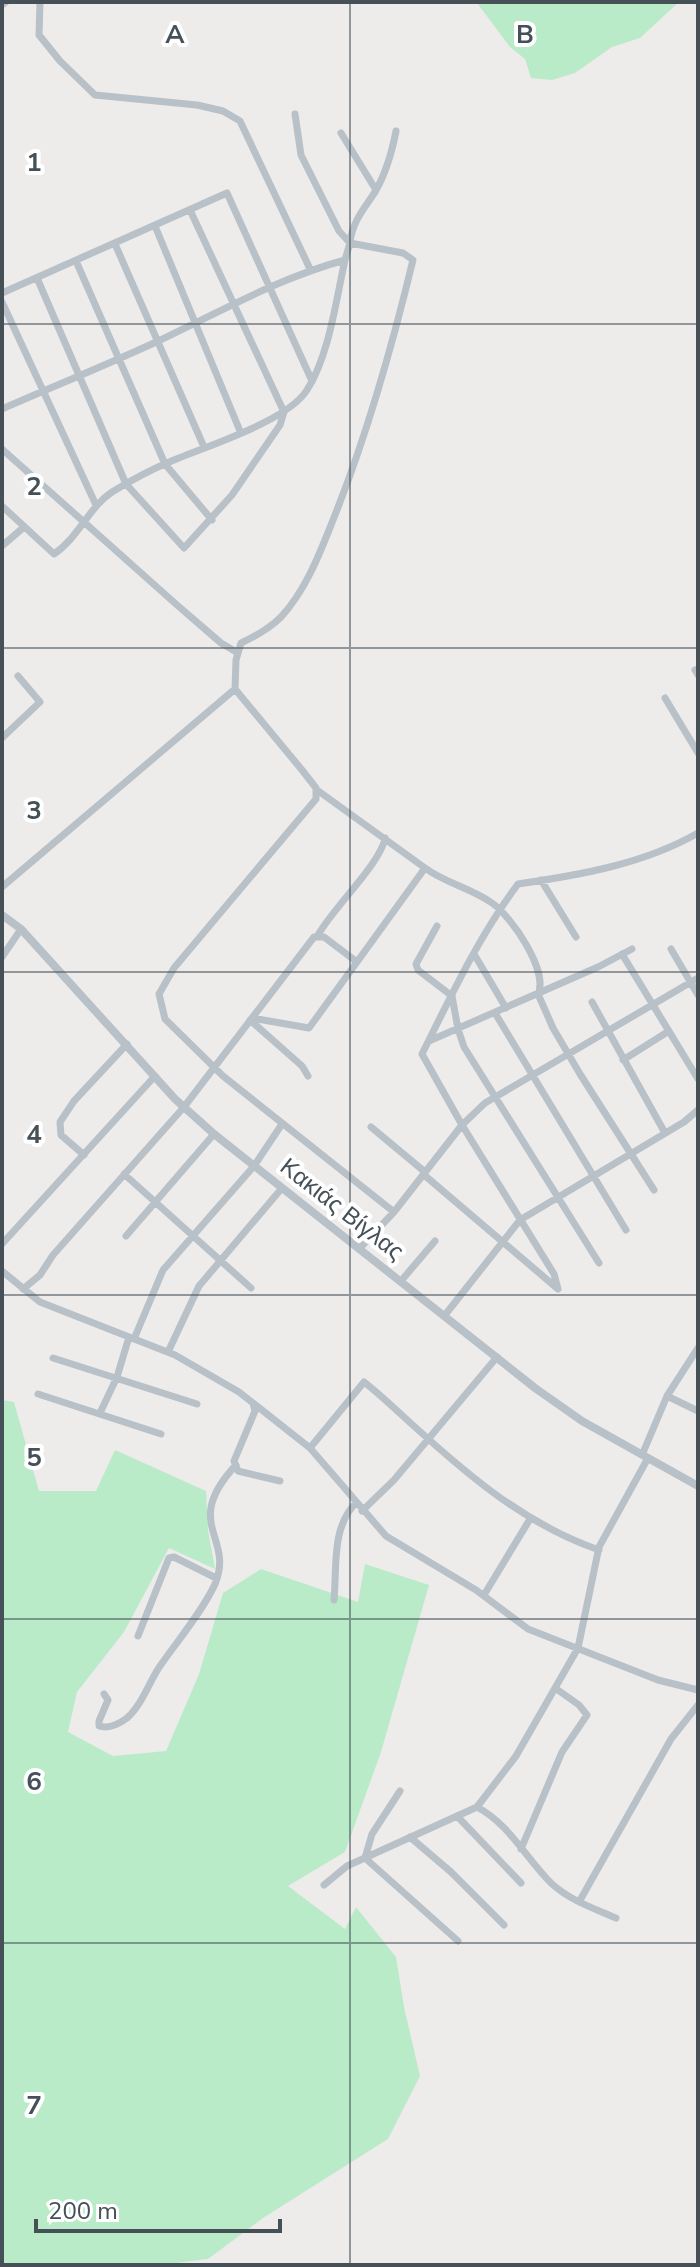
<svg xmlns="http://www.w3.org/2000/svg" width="700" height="2267" viewBox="0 0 700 2267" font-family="'Nunito Sans',sans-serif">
<rect width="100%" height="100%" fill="#eeebeb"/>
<path fill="#baebc9" d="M465 2H679L640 38 612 47 575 73 552 80 531 78 525 59 510 47 477 3Z
M2 1400 14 1402 39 1491H96L115 1450 206 1491 208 1530 215 1569 169 1548 124 1632 77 1692 68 1732 113 1756 166 1751 199 1674 223 1593 261 1569 358 1602 365 1564 429 1585 381 1752 345 1852 288 1886 345 1929 356 1907 396 1957 404 2007 420 2076 388 2139 263 2218 208 2259 159 2265H2Z"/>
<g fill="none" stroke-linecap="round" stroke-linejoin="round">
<path stroke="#b7c1c7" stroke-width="7" d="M40 2 39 35 60 61 95 95 197 105 223 111 240 121 311 271
M2 5 6 2
M295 114 301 155 339 231 350 243
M341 133 376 190
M155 226 240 431
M350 243C352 222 364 209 375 192 386 173 392 152 396 131
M115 244 204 447
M76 261 165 464 212 520
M37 278 126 484 184 548 232 495 280 425 284 412 190 210
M2 293 227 193 312 381
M2 302 96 505
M2 409C52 387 104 366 154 343 216 314 278 278 345 260L350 243 403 253 413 260C392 347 368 432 335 515 321 550 307 589 281 617 269 629 256 636 241 643L236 660 235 689 302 770 316 788V799L174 968 159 994 165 1019 223 1076 394 1212
M2 449 177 605 221 643 238 653
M2 506 54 554C79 537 89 507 112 492 130 481 148 471 167 463 203 447 287 422 307 390 329 356 336 300 345 260
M2 546 24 527
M695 670 698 675
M665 698 698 753
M2 738 40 702 18 676
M317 790 425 868 357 962
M425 868C445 883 471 888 492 903 511 916 549 971 538 994L553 1028 580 1074 654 1190
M541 880 576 937
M2 887 235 689
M437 926 416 964 418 970 452 996 458 1029 464 1047 599 1263
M318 935C333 908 381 863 385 838
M671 949 698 995
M474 954 506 1008
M622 954 698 1079
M2 957 21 929
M592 1002 665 1133
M495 1013 626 1230
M250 1020 302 1066 308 1076
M429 1041 598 967 632 949
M623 1060 669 1031
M371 1127 425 1172
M84 1155 61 1135 60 1122 74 1101 127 1044
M124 1174 251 1288
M423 1174 558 1289 554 1274 462 1125 485 1103 698 978
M126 1236 214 1134
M2 1244 155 1076
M359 1249 394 1212 462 1125 422 1054C451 996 479 936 518 884 580 875 644 864 698 833
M2 1271 40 1302 175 1355 239 1392 310 1448 386 1536 476 1590 528 1629 658 1680 698 1690
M401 1281 435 1241
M23 1289 40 1275 53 1255 184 1107 314 937H324L357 962 309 1028 252 1018
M445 1315 520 1220 684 1122 698 1110
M134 1339 163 1270 254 1166 282 1124
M168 1352 199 1286 282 1188
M53 1358 197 1404
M38 1394 161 1434
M667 1396 698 1348
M253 1403 255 1411 234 1461 238 1471 280 1481
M100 1413 117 1377 129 1337
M310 1448 364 1382C382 1396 398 1412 415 1427 471 1478 527 1525 599 1550
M642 1455 667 1396 698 1411
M362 1511 394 1480 497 1357
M484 1595 530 1519
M334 1600C337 1569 331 1527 356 1503
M138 1636 169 1558 174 1557 216 1578
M104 1694 108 1700 99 1721V1726C109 1729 119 1724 127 1718 142 1705 149 1682 160 1666 176 1643 204 1609 215 1584 235 1537 181 1524 236 1465
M400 1791 372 1834 365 1858 458 1941
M477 1807C509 1824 526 1858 551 1883 569 1900 593 1908 616 1918
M457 1816 521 1883
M410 1837 451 1872 504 1925
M521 1849 562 1752 587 1715 579 1705 555 1688
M324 1885 347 1866 477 1807 516 1756 578 1648 599 1547 648 1458
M579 1902 671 1739 698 1705"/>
<path stroke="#b7c1c7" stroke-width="8" d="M2 915 21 929 175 1099 214 1134 535 1388 582 1421 698 1486"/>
</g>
<path fill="none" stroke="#455057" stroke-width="2" stroke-opacity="0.55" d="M350 2V2265M2 324H698M2 648H698M2 972H698M2 1295H698M2 1619H698M2 1943H698"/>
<g text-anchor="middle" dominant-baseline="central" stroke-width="8" stroke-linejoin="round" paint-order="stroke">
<g font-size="24" fill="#455057" stroke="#fff">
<text transform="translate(342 1209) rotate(38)">Κακιάς Βίγλας</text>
</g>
</g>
<g font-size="26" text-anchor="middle" font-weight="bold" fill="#455057" stroke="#fff" stroke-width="8" stroke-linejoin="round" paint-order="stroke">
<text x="175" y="43">A</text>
<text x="525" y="43">B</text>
<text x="34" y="171">1</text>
<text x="34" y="495">2</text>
<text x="34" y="819">3</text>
<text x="34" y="1143">4</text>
<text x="34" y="1466">5</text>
<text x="34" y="1790">6</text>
<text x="34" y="2114">7</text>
</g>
<rect width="700" height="2267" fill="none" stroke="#455057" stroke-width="8"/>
<path d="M36 2219v12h244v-12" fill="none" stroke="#455057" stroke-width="4"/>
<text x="48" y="2219" font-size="24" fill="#455057" stroke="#ffffff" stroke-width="6" paint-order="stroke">200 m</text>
</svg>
